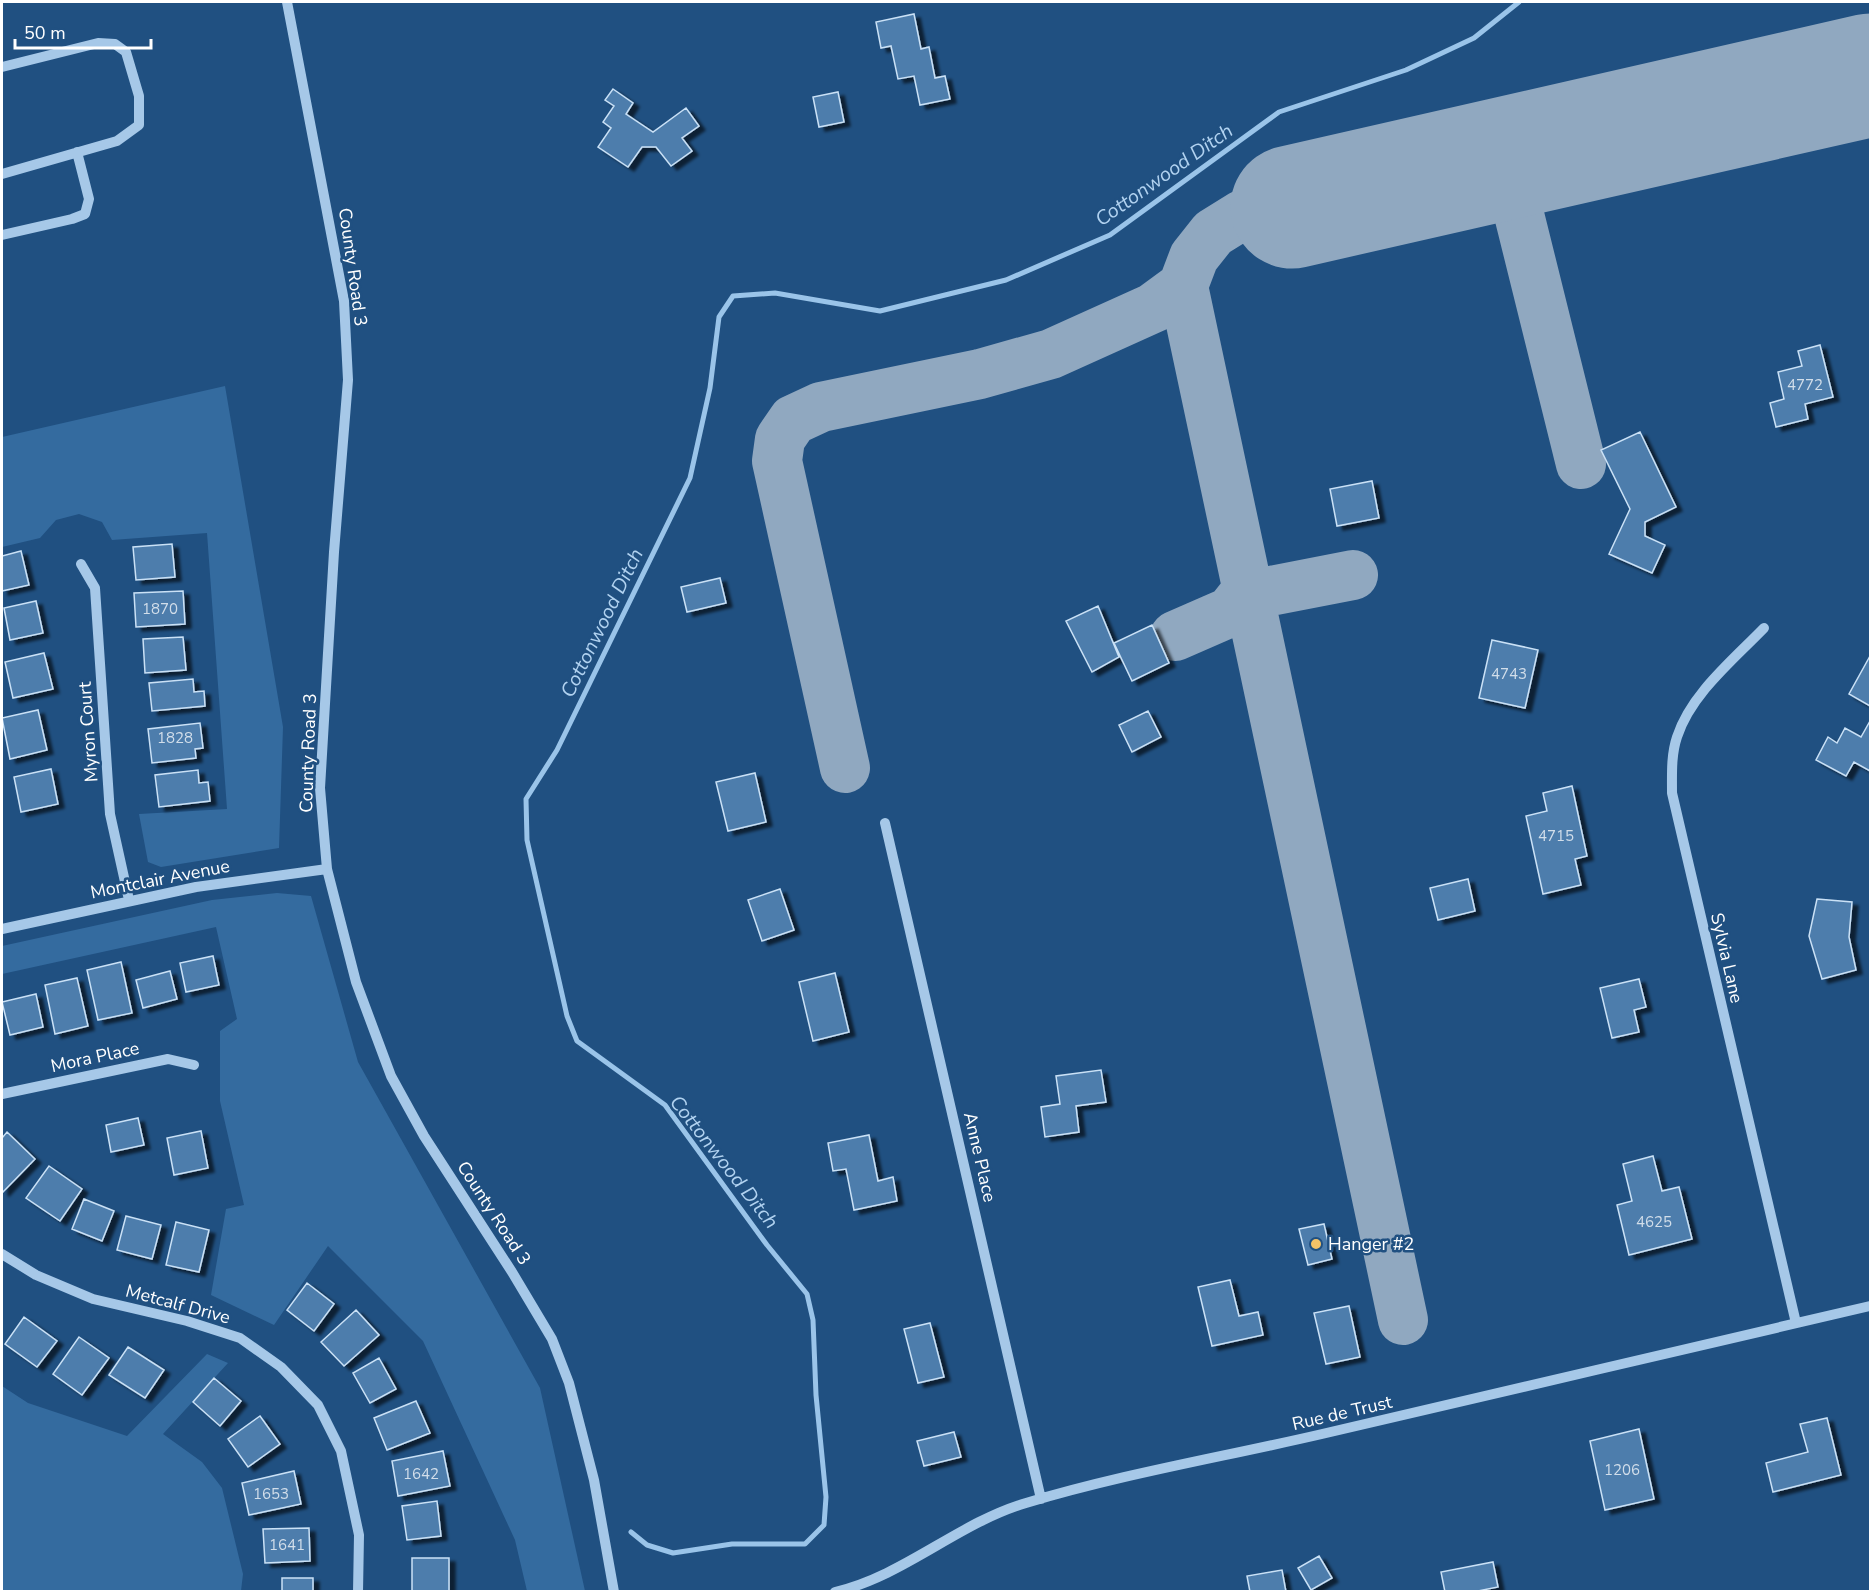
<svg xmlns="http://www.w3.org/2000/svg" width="1872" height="1593" viewBox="0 0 1872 1593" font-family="'Nunito Sans',sans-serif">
<defs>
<filter id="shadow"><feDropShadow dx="6" dy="4" stdDeviation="1.5" flood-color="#0009"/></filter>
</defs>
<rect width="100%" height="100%" fill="#205081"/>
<path fill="#346b9f" d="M225 386 283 727 279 848 161 867 148 862 139 814 227 809 207 533 112 540 102 522 79 514 56 520 40 538 2 547V437Z
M277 893 311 896 358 1062 540 1388 585 1591H527L515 1540 423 1341 328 1246 274 1325 211 1295 226 1209 244 1205 220 1101V1031L237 1019 216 927 2 974V946L212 900Z
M207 1354 228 1363 163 1434 202 1462 222 1488 243 1574 241 1591H2V1386L28 1403 127 1436Z"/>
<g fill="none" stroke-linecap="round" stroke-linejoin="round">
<path stroke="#9ac4e9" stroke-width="5" d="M631 1532 647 1545 673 1553 732 1544H805L824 1525 826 1497 816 1395 813 1320 807 1294 767 1245 665 1105 577 1041 567 1016 527 840 526 799 557 750 690 478 710 388 719 317 733 296 775 293 880 311 1006 280 1110 235 1279 112 1406 70 1474 38 1519 2"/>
<path stroke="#90a8c0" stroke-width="50" d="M1505 158 1581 464
M1292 207 1242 215 1213 233 1194 257 1183 286 1403 1320
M1250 595 1353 575
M1175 636 1230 612 1249 588
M845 768 777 461 780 439 793 420 821 407 980 374 1051 354 1153 308 1183 286"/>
<path stroke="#90a8c0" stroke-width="123" d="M1292 207 1870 75"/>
</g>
<path fill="#4d7dac" stroke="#cae1f6" stroke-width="1.5" filter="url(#shadow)" d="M914 14 921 49 929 47 935 78 945 76 950 99 920 105 914 76 898 79 891 46 881 48 876 22Z
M613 89 633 103 626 114 653 132 686 108 699 126 682 138 692 151 671 166 656 147H642L628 167 598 147 611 128 603 122 614 106 605 100Z
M838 92 844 122 819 127 813 97Z
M1820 345 1833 397 1805 404 1808 419 1776 427 1770 403 1784 399 1778 372 1802 366 1798 351Z
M1640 432 1676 507 1645 522V536L1665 545 1652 573 1609 554 1630 509 1601 450Z
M1372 481 1379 518 1337 526 1330 489Z
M172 544 175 577 136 580 133 547Z
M21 551 29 585 2 591V556Z
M720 578 726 603 687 612 681 587Z
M183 591 185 624 136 627 134 593Z
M36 601 43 633 10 640 4 608Z
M1098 606 1119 657 1092 672 1066 621Z
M1152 625 1169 663 1132 681 1114 643Z
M183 637 186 670 145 673 143 639Z
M1492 640 1538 650 1525 708 1479 698Z
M44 653 53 689 13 698 5 662Z
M1870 656V706L1849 694Z
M193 679 194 692 204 691 205 706 152 711 149 683Z
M38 710 47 750 10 759 2 718Z
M1148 711 1161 737 1132 752 1119 725Z
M1870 721V771L1854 762 1846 776 1816 760 1828 737 1837 743 1845 728 1861 737Z
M200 723 203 748 195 749 196 758 152 763 148 729Z
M51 769 58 804 21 812 14 777Z
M198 770 199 783 208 782 210 801 159 807 155 775Z
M755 773 766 822 728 831 716 782Z
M1572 786 1587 856 1575 859 1581 885 1543 894 1526 816 1547 811 1543 793Z
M1468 879 1475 911 1438 920 1430 888Z
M780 889 794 930 762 941 748 900Z
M1817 899 1852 902 1849 937 1856 970 1822 979 1809 936Z
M213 956 219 985 186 992 180 963Z
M121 962 132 1013 98 1020 87 970Z
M170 971 177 999 143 1008 136 980Z
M835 973 849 1032 813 1041 799 982Z
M77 978 88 1026 55 1034 45 985Z
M1639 979 1646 1007 1634 1010 1639 1032 1612 1038 1600 988Z
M36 994 43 1027 10 1035 2 1002Z
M1101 1070 1106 1102 1076 1106 1079 1132 1045 1137 1041 1107 1060 1104 1056 1076Z
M138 1118 144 1145 111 1152 106 1125Z
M201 1131 208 1168 174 1175 167 1138Z
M7 1132 35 1159 3 1192 2 1190V1138Z
M869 1135 878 1181 893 1177 897 1201 854 1210 846 1169 833 1171 828 1143Z
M1653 1156 1662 1191 1679 1187 1692 1239 1629 1255 1617 1205 1632 1201 1623 1164Z
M49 1166 82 1189 60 1221 26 1198Z
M84 1199 114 1211 102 1241 72 1229Z
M126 1216 161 1225 152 1259 117 1250Z
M176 1222 209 1230 199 1272 166 1265Z
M1324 1224 1332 1259 1308 1265 1299 1229Z
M1230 1280 1239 1316 1258 1312 1263 1335 1212 1346 1198 1287Z
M307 1283 334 1304 314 1331 287 1310Z
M1349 1306 1360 1357 1326 1364 1314 1313Z
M356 1310 379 1335 344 1366 321 1342Z
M24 1317 57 1341 37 1367 5 1344Z
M930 1323 944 1377 918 1383 904 1329Z
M79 1337 109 1358 82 1395 53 1374Z
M128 1347 164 1370 145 1398 109 1375Z
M379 1358 396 1389 370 1403 353 1373Z
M214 1378 241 1401 220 1426 193 1402Z
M416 1401 430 1433 387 1450 374 1418Z
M260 1416 280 1444 248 1467 228 1439Z
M1827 1418 1841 1475 1773 1492 1766 1463 1808 1452 1800 1424Z
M1639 1429 1654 1499 1605 1510 1590 1441Z
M954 1432 961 1457 924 1466 917 1441Z
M443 1451 450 1486 398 1496 392 1461Z
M294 1471 301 1504 249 1515 242 1483Z
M437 1501 441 1536 407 1540 402 1506Z
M309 1528 310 1561 265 1563 263 1529Z
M1319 1556 1332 1578 1311 1590 1298 1568Z
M412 1558H449V1592H412Z
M1493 1562 1498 1587 1473 1592H1445L1441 1572Z
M1282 1570 1286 1592H1250L1247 1576Z
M282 1578H313V1592H282Z"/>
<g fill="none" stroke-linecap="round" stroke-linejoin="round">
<path stroke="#a6c8e8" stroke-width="10" d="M287 2 344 301 348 380 334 552 320 788 327 869 356 982 391 1076 424 1136 512 1272 552 1339 569 1383 594 1480 614 1592
M2 67 98 43 115 44 126 52 139 96V125L117 141 2 174
M2 235 72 219 85 214 89 199 77 152
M81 564 95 588 110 814 129 900
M1764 628C1733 660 1691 694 1677 737 1671 755 1672 774 1672 793L1796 1323
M885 823 1041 1499
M2 929 196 887 327 869
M2 1094 168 1059 194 1065
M2 1254 36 1275 93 1299 187 1321 240 1338 281 1367 318 1405 341 1451 359 1535 358 1592
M835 1592C904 1576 958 1523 1026 1503 1122 1474 1223 1457 1322 1434 1505 1392 1687 1348 1870 1306"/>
</g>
<circle fill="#f5c367" stroke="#205081" stroke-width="2" cx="1316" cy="1244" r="6"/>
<g text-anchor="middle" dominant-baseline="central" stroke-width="5" stroke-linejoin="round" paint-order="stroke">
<g font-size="15" fill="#d2deea">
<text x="1805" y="385">4772</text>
<text x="160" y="609">1870</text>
<text x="1509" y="674">4743</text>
<text x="175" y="738">1828</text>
<text x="1556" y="836">4715</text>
<text x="1654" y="1222">4625</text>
<text x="1622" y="1470">1206</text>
<text x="421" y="1474">1642</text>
<text x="271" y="1494">1653</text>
<text x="287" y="1545">1641</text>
</g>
<g font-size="18" fill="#fff" stroke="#205081">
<text transform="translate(353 267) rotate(82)">County Road 3</text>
<text transform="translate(88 732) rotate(-94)">Myron Court</text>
<text transform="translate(308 753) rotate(-88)">County Road 3</text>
<text transform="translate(160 879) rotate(-11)">Montclair Avenue</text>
<text transform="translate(1727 958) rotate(77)">Sylvia Lane</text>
<text transform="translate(95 1057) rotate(-12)">Mora Place</text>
<text transform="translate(980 1157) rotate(77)">Anne Place</text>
<text transform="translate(494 1213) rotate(57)">County Road 3</text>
<text transform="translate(178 1304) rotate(15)">Metcalf Drive</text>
<text transform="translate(1342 1413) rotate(-13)">Rue de Trust</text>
</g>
<g font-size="18" fill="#fff" stroke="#205081" text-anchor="start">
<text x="1328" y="1244">Hanger #2</text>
</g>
<g font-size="20" font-style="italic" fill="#b1d2f0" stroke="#205081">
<text transform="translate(1164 175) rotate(-35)">Cottonwood Ditch</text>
<text transform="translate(602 623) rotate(-64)">Cottonwood Ditch</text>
<text transform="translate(724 1162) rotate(52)">Cottonwood Ditch</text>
</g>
</g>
<rect width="1872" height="1593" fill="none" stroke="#ffffff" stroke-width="6"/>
<path d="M15 39v9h136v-9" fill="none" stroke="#ffffff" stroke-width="3"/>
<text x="24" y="39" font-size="18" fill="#ffffff" stroke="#205081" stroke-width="4.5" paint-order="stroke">50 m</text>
</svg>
